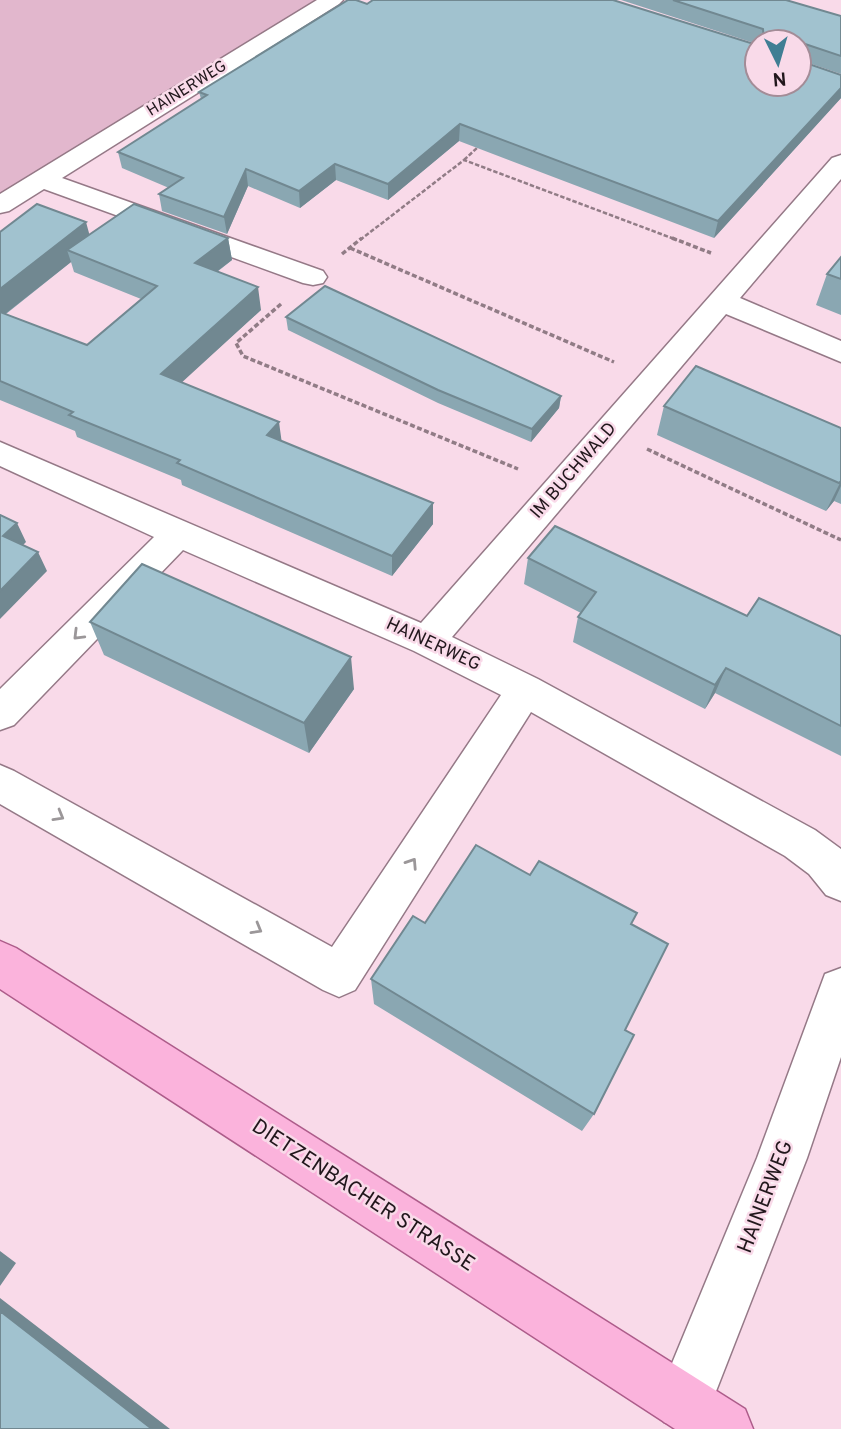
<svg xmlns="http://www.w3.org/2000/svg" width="841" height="1429" viewBox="0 0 841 1429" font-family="Overpass,sans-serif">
<rect width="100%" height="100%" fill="#f9dae9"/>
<path fill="#e2b7cd" d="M0 0H321L0 196Z"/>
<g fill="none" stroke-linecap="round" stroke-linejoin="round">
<g stroke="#957987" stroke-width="3">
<path id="minor" d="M317 0H343L339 4 62 178 323 271 327 277 323 283 313 285 303 283 44 189 9 211 0 213V194Z
M841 155V179L740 298 841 341V362L726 314 452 637 538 679 815 830 841 849V901L826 895 809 874 785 856 531 712 355 990 339 997 323 990 0 804V765L14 771 332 947 501 695 414 651 183 550 14 725 0 730V689L154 537 0 466V442L421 623 832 158Z
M841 968V1057L807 1158 704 1422 683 1429 664 1422 656 1402 757 1158 825 974Z"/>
</g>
<g stroke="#ad5c8a" stroke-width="3">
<path id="major" d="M0 941 16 948 745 1409 753 1429H675L0 989Z"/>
</g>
<path stroke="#917c86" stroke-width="2.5" stroke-dasharray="4.5 2" stroke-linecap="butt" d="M464 160 478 147
M360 240 464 160 677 240"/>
<path stroke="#917c86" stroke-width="3.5" stroke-dasharray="5 2.5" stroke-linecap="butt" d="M672 238 711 253
M350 248 614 362
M342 254 362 238
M281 304 236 343 243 356 518 469
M647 449 841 540"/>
<use href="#minor" fill="#fff" fill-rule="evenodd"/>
<use href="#major" fill="#fbb3dc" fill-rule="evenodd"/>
</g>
<path fill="#8aa7b2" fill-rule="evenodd" d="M621 0H786L841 16V74L803 61V62L841 75V98L714 238 459 141 388 200 336 180 300 208 248 186 227 234 162 211 159 194 169 188 122 168 118 152 201 99 199 92 367 4 757 84 799 42H757V44Z
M0 232 228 238 232 260 217 272 261 310 181 382 282 441 433 524 392 576 182 485 181 480 77 437 75 431 0 400ZM71 262 74 272 141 299 87 345 6 314Z
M841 257V315L816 305 827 274Z
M286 317 561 396 559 408 531 442 438 403 288 330Z
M664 406 841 428V504L834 501 826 511 657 435Z
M528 558 747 616 841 636V756L715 693 705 709 573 642 578 617 581 613 524 584Z
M90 622 354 689 309 753 104 655Z
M530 875 632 925 625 1030 594 1114 582 1131 374 1004 371 979 425 923Z"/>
<path fill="#718891" d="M841 88V98L714 238 718 221Z
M460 124 459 141 388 200V184Z
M335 164 336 180 300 208 299 191Z
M246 169 248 186 227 234 224 217Z
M86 222 92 244 67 250 71 262 0 318V289Z
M228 238 232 260 199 285 195 263Z
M258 287 261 310 167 396 161 374Z
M561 396 559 408 531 442 532 429Z
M279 422 282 444 267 435Z
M841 481V486L834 501 826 511Z
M433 503V524L392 576V556Z
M17 523 26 542 12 556 3 536Z
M38 552 47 571 0 619V591Z
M351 657 354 689 309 753 304 723Z
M726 668 715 693 705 709 715 685Z
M0 1251 16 1263 0 1286Z
M0 1298 170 1429H152L0 1311Z"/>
<path fill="#a1c2cf" stroke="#718891" stroke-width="2" d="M348 0H356L367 4 373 0H613L757 45V84H799V42H764L763 29 673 0H786L841 16V56L802 43 803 62 841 75V88L718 221 460 124 388 184 335 164 299 191 246 169 224 217 159 194 183 178 118 152 207 95 199 92Z
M37 204 86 222 0 289V232Z
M134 204 228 238 195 263 258 287 161 374 279 422 267 435 433 503 392 556 177 463 180 460 69 415 73 412 0 381V312L87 345 157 286 67 250Z
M841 257V279L827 274Z
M325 286 561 396 532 429 438 390 286 317Z
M696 366 841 428V481L839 483 664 406Z
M0 515 17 523 3 536 38 552 0 591Z
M555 526 747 616 759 598 841 636V726L726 668 715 685 578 617 596 592 528 558Z
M142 564 351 657 304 723 90 622Z
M476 845 530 875 539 861 637 913 631 924 668 944 625 1030 634 1035 594 1114 371 979 413 916 425 923Z
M0 1311 152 1429H0Z"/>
<defs><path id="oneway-chevron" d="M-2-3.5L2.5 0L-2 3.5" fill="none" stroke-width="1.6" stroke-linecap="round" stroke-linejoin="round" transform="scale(1.75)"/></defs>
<g stroke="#9b9799">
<use href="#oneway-chevron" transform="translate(78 635) rotate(135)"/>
<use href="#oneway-chevron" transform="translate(59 816) rotate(30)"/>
<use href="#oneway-chevron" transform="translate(412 863) rotate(-57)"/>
<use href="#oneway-chevron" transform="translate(257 929) rotate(30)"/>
</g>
<g text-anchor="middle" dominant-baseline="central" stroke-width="5" stroke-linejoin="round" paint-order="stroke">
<g font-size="16" fill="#21171c" stroke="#f9dae9">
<text transform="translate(187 89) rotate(-32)">HAINERWEG</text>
</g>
<g font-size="18" fill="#21171c" stroke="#f9dae9">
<text transform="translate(574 471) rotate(-49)">IM BUCHWALD</text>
<text transform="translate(433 645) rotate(25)">HAINERWEG</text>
</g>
<g font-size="21" fill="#21171c" stroke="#f9dae9">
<text transform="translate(363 1196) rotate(33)">DIETZENBACHER STRASSE</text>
<text transform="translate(766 1197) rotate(-69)">HAINERWEG</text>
</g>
</g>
<g transform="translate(778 63) rotate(175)"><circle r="33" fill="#f9dae9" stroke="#a38c97" stroke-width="2"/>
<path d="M0-5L12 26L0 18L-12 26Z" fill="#407e94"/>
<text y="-10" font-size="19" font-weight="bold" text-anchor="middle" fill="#21171c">N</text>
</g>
</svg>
